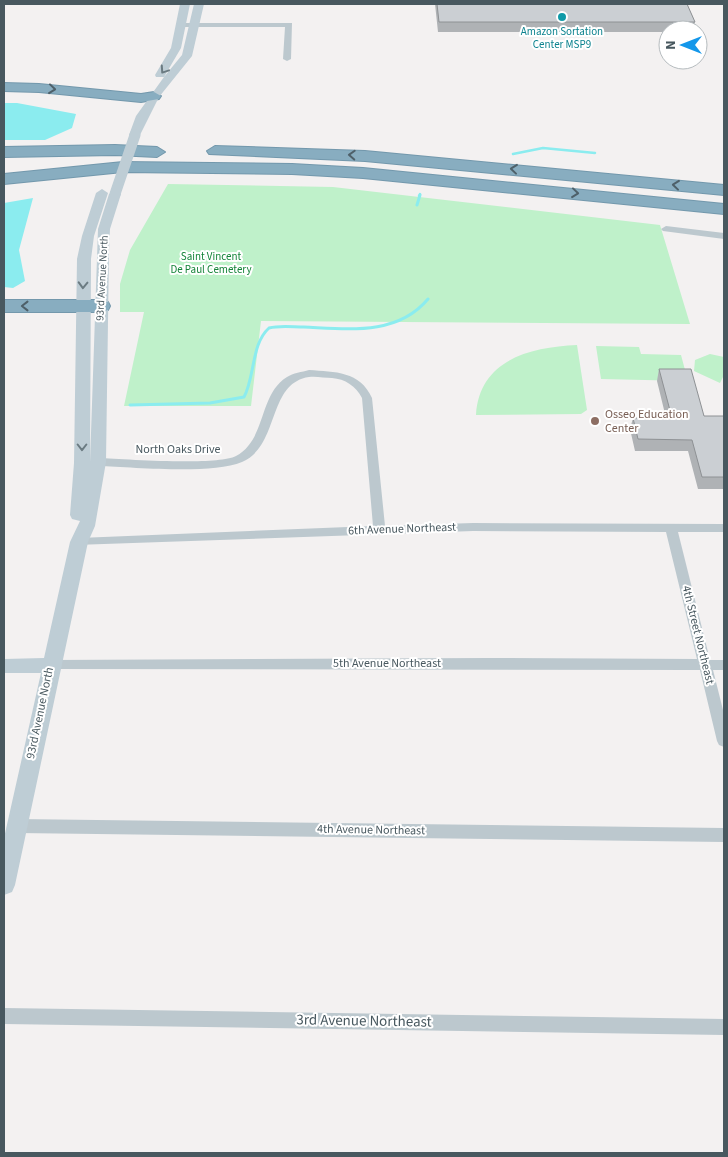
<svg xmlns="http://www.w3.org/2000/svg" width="728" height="1157" viewBox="0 0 728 1157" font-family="'Source Sans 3',sans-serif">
<rect width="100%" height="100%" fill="#f3f1f1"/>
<path fill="#bff1ca" d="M168 184 333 187 660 225 690 324 261 321 251 406H124L144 312H120V284L130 250Z
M577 345 587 410 581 414 476 415C479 360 530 347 577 345Z
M596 346 639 347 641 354 681 355 688 381 601 379Z
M710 354 724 357V375L720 383 694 371 695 360Z"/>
<path fill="#8becef" d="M4 103H17L76 114 72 128 45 140H5Z
M33 198 19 250 25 281 13 288 4 287V203Z"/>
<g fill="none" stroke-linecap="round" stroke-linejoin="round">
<path stroke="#8becef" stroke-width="2.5" d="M513 154 543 148 595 153
M419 196 420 194"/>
<path stroke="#8becef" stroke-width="3" d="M417 205 420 195
M130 405 210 403 244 397C255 377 251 344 269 328 280 325 293 327 304 327 348 329 397 336 428 299"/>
<g stroke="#7398ac" stroke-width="2">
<path id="highway" d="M4 83 39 84 141 94 154 92 161 96 159 99 141 102 39 92 4 91Z
M115 145 157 147 165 152 157 157 115 155 4 157V147Z
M215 146 365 151 724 185V195L365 161 209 154 207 151Z
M123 162 292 164 363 168 724 204V214L363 178 292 174 123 172 4 184V174Z
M4 300H101L108 302 110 306 108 310 101 312H4Z"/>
</g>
<path fill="#bcc8ce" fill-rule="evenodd" d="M181 23H292L291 59 287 61 283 59 285 27H178V23Z
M666 226 724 233V239L663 231 661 229Z
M309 370C335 372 360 371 372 398L385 526 473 523 724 524V532H678L710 660H724V670H713L724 714V747L719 745 717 741 700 670 46 669 44 665 46 661 51 660 486 658 697 659 666 532 473 531 75 545 73 542 75 539 79 538 373 526 362 398C356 386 345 379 332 378 325 378 316 376 309 377 267 383 280 446 242 462 211 475 134 467 98 466L92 462 98 458C125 459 216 466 236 456 267 439 258 395 287 377 293 373 302 372 309 370Z
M17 819 724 828V842L17 833 12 831 10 826 12 821Z
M4 1008 724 1019V1035L4 1024Z"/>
<path fill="#becdd5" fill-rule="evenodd" d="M180 4H190L181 48 164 77 182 55 194 4H204L192 56 159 97 139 137H131L129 135 136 116 164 77H156L155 75 171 48Z
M102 189 108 193 94 236 91 259 90 462 98 229 109 194 115 190 121 194 110 229 109 251 106 462 95 526 88 542 15 885 12 892 4 895V838L41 673H4V659L44 658 70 542 80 521 72 519 70 515 74 463 77 259 82 236 96 193Z"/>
<use href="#highway" fill="#88adc0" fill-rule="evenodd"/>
<path stroke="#becdd5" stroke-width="11" d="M115 194 135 135"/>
</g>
<path fill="#afb2b5" d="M435 4H687L695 22 693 30H668V32H438Z
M659 369 704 416H724V489H698L688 451H635L630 429 633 418H666L657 381Z"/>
<path fill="#cbcfd3" stroke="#8e9194" d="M437 4H687L695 22H439Z
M659 369H691L704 416H724V477H702L692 440 638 439 633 418H672Z"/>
<defs><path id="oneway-chevron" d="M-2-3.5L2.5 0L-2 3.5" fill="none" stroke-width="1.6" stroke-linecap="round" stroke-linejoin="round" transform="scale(1.25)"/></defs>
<g stroke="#6b7b82">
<use href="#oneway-chevron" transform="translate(164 70) rotate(124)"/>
<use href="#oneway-chevron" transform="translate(83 285) rotate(92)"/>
<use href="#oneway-chevron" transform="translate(82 447) rotate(90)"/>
</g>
<g stroke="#4e6069">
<use href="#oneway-chevron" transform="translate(52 89) rotate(6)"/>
<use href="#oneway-chevron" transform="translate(352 155) rotate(-177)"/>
<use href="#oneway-chevron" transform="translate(514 169) rotate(-174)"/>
<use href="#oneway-chevron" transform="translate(676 185) rotate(-174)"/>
<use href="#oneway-chevron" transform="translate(575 193) rotate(6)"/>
<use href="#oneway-chevron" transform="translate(25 306) rotate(-180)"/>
</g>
<circle fill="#0f9aa8" stroke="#fff" stroke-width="2" cx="562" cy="17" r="5"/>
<circle fill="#8d6e63" stroke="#fff" stroke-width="2" cx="595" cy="421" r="5"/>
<g text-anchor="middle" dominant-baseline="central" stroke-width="4" stroke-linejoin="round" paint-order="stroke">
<g font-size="11" fill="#0d838f" stroke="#fff">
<text x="562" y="31">Amazon Sortation<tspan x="562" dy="13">Center MSP9</tspan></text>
</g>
<g font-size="11" fill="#158439" stroke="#fff">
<text x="211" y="256">Saint Vincent<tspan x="211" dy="13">De Paul Cemetery</tspan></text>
</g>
<g font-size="11" fill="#48585f" stroke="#fff">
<text transform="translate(102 278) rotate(-87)">93rd Avenue North</text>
</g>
<g font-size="12" fill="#785e54" stroke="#fff" text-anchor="start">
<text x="605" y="414">Osseo Education<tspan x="605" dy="14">Center</tspan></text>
</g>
<g font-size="12" fill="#48585f" stroke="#fff">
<text x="178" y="449">North Oaks Drive</text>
<text transform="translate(402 529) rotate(-2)">6th Avenue Northeast</text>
<text transform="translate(698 635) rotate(76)">4th Street Northeast</text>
<text x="387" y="663">5th Avenue Northeast</text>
<text transform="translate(40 713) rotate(-78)">93rd Avenue North</text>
<text transform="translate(371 830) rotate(1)">4th Avenue Northeast</text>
</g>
<g font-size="15" fill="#48585f" stroke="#fff">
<text transform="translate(364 1021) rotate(1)">3rd Avenue Northeast</text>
</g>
</g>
<rect width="728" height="1157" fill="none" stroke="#48585f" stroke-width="10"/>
<g transform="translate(683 45) rotate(270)"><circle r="24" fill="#ffffff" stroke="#b6bcbf"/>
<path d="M0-4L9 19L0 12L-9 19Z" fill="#1497ea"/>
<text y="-8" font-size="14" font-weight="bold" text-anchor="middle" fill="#48585f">N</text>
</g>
</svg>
